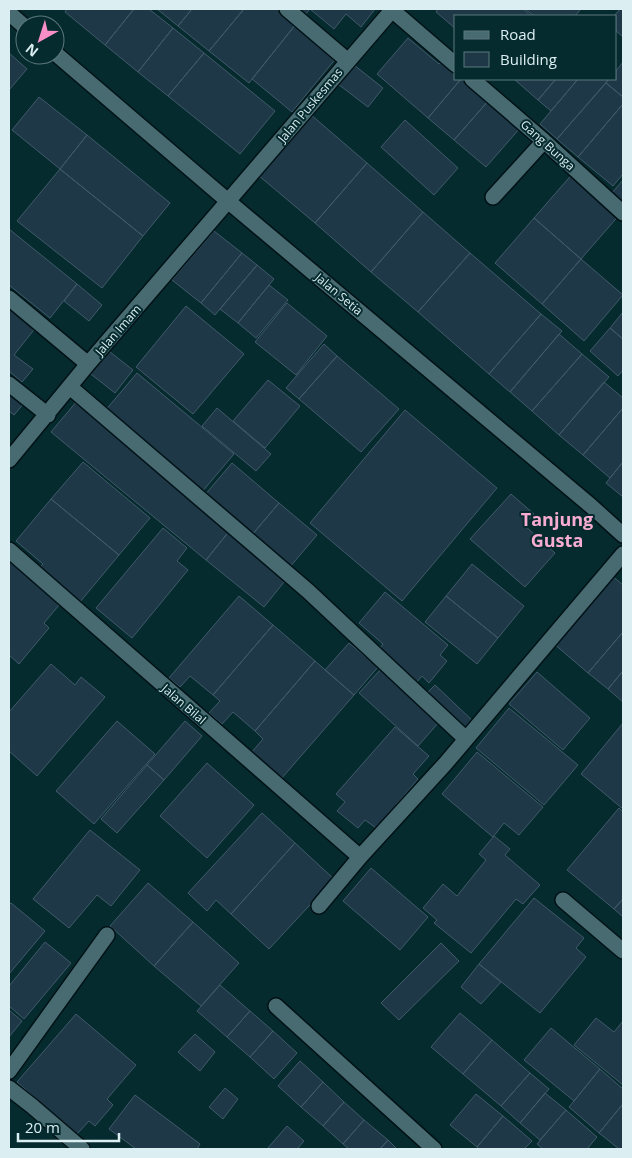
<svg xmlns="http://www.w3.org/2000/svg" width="632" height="1158" viewBox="0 0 632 1158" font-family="'Open Sans',sans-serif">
<rect width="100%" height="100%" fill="#062b2f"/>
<path fill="#1f3847" stroke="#405a6a" d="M67 9H134L105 45 65 12Z
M134 9H149L173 28 138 72 105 45Z
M157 9H192L178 26Z
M192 9H244L209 51 178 26Z
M244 9H278L296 24 249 83 209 51Z
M295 9H375L361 27 346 14 334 29 310 9 304 16Z
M438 9H523L531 16H456V29L436 12Z
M525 9H581L575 16H534Z
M620 9H623V37L616 31V16H614Z
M296 24 337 57 292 112 252 79Z
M173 28 204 53 168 96 138 72Z
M408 38 439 64 443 60 456 71V79H461L428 118 377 74Z
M9 53 27 69 9 90Z
M204 53 275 111 240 154 168 96Z
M623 62V97L606 83 609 79H616V71Z
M354 65 383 88 368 107 338 84Z
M461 79H464L489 100 454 140 428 118Z
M514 79H556L538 100Z
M556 79H578L551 111 538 100Z
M578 79H609L557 139 540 124Z
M606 83 623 97V104L578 157 557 139Z
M39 97 87 135 60 169 12 130Z
M489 100 521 127 486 167 454 140Z
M623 104V174L613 186 578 157Z
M310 114 367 163 315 223 258 175Z
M405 120 458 168 434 195 381 147Z
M87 135 170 203 143 236 60 169Z
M367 163 423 212 371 272 315 223Z
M60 169 143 236 102 288 17 221Z
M574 172 621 213 581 259 534 218Z
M623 180V205L611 194Z
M423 212 470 253 418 312 371 272Z
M534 218 581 259 542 304 495 263Z
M9 229 77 284 50 318 9 285Z
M214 231 242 253 201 303 172 280Z
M242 253 257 265 215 315 201 303Z
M470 253 541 314 489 374 418 312Z
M581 259 623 295 584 341 542 304Z
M257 265 274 279 238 323 220 309Z
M77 284 102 305 89 321 64 301Z
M269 285 288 300 256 338 238 323Z
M287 303 327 336 296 375 255 342Z
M9 304 37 326 14 355 33 369 22 382 9 371Z
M186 306 244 354 193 414 136 367Z
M623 312V339L610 328Z
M541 314 562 331 510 392 489 374Z
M610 328 623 339V370L618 376 590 351Z
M559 334 582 354 532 411 510 392Z
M324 344 337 356 299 399 286 388Z
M105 348 133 370 115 393 87 371Z
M582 354 609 377 559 435 532 411Z
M337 356 399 409 361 452 299 399Z
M137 373 234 454 201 493 104 412Z
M268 380 300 406 265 448 233 421Z
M604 382 623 398V408L583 455 559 435Z
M9 389 25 402 14 415 9 411Z
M77 401 231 529 206 560 51 432Z
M217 408 271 454 256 471 202 426Z
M623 408V462L610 478 583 455Z
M405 410 497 488 402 601 310 523Z
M83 462 150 518 119 555 51 499Z
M623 462V497L606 483Z
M232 463 279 503 251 536 204 496Z
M511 494 534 514 524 525 555 553 525 587 470 539Z
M51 499 119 555 80 602 39 568 43 564 16 541Z
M279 503 317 535 289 568 251 536Z
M163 528 187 548 177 561 188 570 132 638 96 608Z
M231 529 288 577 264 607 206 560Z
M9 561 60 604 44 623 49 628 19 664 9 655Z
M472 564 524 606 498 638 446 596Z
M611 575 623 585V632L588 673 553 643Z
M385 592 448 645 440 655 447 661 429 683 422 676 416 683 378 650 383 644 359 623Z
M239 596 273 625 213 695 190 676 180 687 169 678Z
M446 596 498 638 477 664 425 622Z
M273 625 315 661 255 731 233 712 222 724 209 713 220 701 213 695Z
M623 632V671L608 689 588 673Z
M349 643 378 667 354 695 325 670Z
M315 661 354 695 281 779 251 753 263 739 255 731Z
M51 664 75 685 81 677 105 697 37 776 9 751V712Z
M381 669 440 721 418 746 359 693Z
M623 671V702L608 689Z
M537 672 590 718 563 750 509 704Z
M435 685 475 723 464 734 424 696Z
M509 708 578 765 544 805 476 748Z
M117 721 155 754 94 824 56 791Z
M185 721 202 736 164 780 147 765Z
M623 723V809L581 774Z
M395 727 429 756 413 774 418 779 376 828 365 820 358 828 337 811 345 802 336 794Z
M477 752 543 807 519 835 504 823 493 837 442 794Z
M207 763 254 805 207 858 160 816Z
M147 765 164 780 117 833 101 819Z
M619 808 623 812V899L614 909 567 870Z
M262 813 295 843 231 914 216 900 207 911 188 893Z
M90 830 140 870 111 906 97 895 69 928 33 899Z
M494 836 510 849 505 855 540 885 523 904 516 899 471 953 434 923 437 920 423 908 443 884 457 896 486 860 479 854Z
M295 843 334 879 269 949 231 914Z
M371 868 428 917 400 950 343 901Z
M148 883 193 922 154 966 110 926Z
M534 898 584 938 576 948 586 957 540 1013 479 964Z
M623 899V917L614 909Z
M11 903 45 931 9 974V905Z
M193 922 239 963 201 1006 154 966Z
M45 942 71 963 24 1019 9 1006V986Z
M441 943 459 961 399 1020 381 1003Z
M479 964 501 982 481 1004 461 987Z
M220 985 250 1011 227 1037 197 1011Z
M9 1010 22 1021 9 1037Z
M250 1011 273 1031 250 1057 227 1037Z
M460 1013 492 1040 463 1074 431 1047Z
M76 1014 136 1065 107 1099 113 1105 95 1126 89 1121 77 1134 17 1082Z
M596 1018 614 1032 623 1021V1085L574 1045Z
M551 1028 600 1069 574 1101 524 1060Z
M273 1031 297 1053 274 1079 250 1057Z
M195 1034 215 1052 200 1071 178 1052Z
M492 1040 530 1073 501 1106 463 1074Z
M300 1061 323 1082 301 1107 278 1086Z
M600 1069 623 1089V1104L599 1133 569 1107Z
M530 1073 549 1089 520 1123 501 1106Z
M323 1082 344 1102 323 1126 301 1107Z
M225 1088 238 1099 223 1119 209 1107Z
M545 1093 566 1110 540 1140 520 1123Z
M476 1094 503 1116 477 1147 450 1125Z
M135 1095 200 1144 197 1149H136L109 1129Z
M344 1102 364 1120 343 1144 323 1126Z
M623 1104V1149H619L599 1133Z
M566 1110 597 1137 587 1149H543L537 1144Z
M503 1116 532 1141 524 1149H479L477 1147Z
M364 1120 388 1140 380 1149H349L343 1144Z
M287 1126 304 1141 297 1149H267Z
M388 1140 397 1149H380Z"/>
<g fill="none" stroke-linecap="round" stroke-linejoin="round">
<g stroke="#001216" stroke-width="18">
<path id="minor" d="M287 9 348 61
M392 10 456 65
M9 13 25 27
M55 53 229 202 591 506 623 535
M472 79 544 141 623 213
M493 197 544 141
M9 298 88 364
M9 384 48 415
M70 387 308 591 466 739
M9 460 88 364 393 9
M9 550 360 857
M563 900 623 951
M319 906 360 857 445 764 623 554
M276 1006 434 1149
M9 1071 107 935
M9 1088 32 1106 82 1149"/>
</g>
<use href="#minor" stroke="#486b71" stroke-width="15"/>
</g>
<g text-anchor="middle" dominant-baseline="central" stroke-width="4" stroke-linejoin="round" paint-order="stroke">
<g font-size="12" fill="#dbeef1" stroke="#062b2f">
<text transform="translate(310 105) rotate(-50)">Jalan Puskesmas</text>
<text transform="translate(548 145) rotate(42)">Gang Bunga</text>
<text transform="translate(339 294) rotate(40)">Jalan Setia</text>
<text transform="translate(118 330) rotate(-49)">Jalan Imam</text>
<text transform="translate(184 704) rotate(41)">Jalan Bilal</text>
</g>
<g font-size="18" font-weight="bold" fill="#f8acd2" stroke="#062b2f">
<text x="557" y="519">Tanjung<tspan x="557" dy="21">Gusta</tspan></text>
</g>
</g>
<rect width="632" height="1158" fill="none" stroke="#dbeef1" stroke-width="20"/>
<rect x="454" y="15" width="162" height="65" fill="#062b2f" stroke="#5b797d"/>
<rect x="464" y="31" width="25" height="8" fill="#486b71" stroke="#5b797d"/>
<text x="500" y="40" font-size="15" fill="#dbeef1">Road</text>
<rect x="464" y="52" width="25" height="15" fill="#1f3847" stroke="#5b797d"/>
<text x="500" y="65" font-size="15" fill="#dbeef1">Building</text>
<g transform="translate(40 40) rotate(219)"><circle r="24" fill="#062b2f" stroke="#5b797d"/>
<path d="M0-4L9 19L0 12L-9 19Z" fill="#fa8fc8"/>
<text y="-8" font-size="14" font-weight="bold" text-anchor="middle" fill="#dbeef1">N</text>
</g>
<path d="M18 1133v8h101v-8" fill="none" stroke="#dbeef1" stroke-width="2.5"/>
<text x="25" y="1133" font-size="15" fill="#dbeef1" stroke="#062b2f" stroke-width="4" paint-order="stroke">20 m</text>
</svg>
